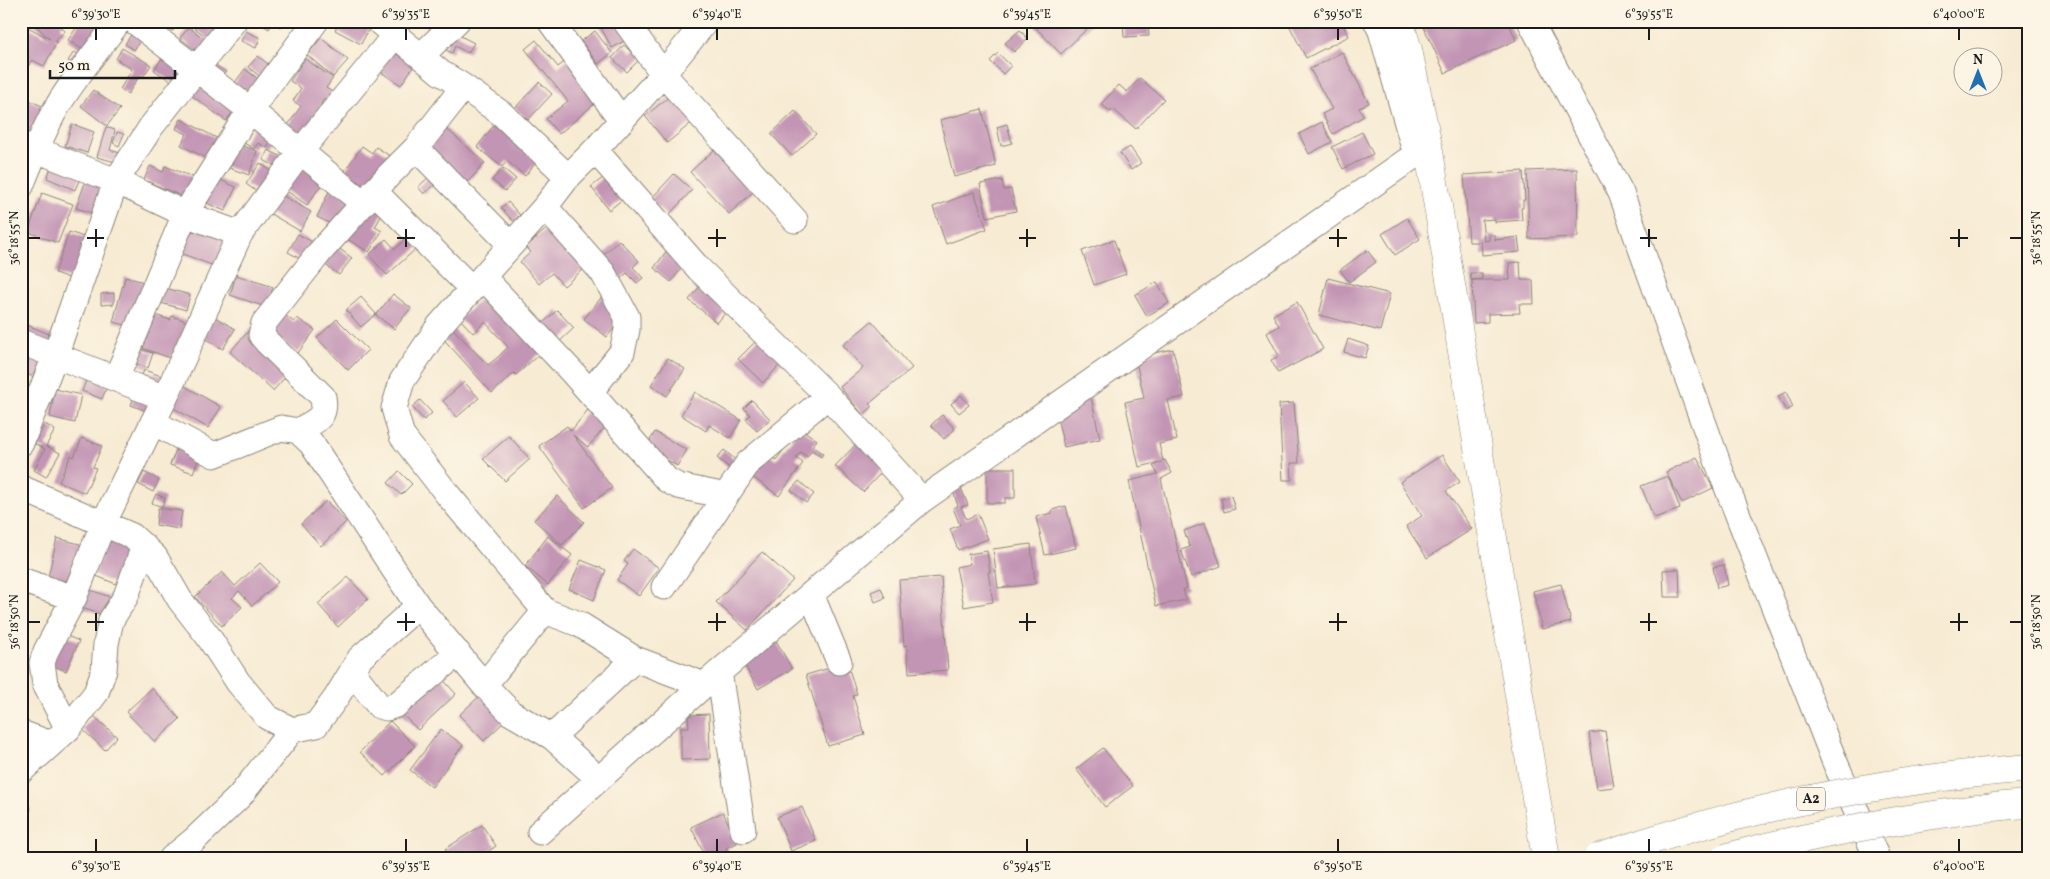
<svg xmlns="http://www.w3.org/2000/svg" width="2050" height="879" viewBox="0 0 2050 879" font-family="Vollkorn,serif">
<rect width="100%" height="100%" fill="#fcf5e5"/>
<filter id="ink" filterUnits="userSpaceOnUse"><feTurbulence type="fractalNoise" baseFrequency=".02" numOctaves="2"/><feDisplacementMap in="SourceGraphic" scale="10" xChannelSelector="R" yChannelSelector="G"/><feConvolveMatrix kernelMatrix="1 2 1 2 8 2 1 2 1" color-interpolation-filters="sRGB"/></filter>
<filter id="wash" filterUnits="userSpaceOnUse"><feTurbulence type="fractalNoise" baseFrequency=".0096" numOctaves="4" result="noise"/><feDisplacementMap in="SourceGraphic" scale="20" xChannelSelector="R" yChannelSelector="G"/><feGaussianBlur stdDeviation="1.12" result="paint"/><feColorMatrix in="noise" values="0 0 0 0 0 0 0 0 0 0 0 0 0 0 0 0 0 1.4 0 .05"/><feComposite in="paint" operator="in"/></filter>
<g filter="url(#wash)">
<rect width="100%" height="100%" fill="#f7ebd3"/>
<g id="blocks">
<path fill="#c395b5" d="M31 21H65L60 27 65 31 55 41 57 42 44 66 32 60 29 65 21 61V36L26 26 50 39Z
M81 21H89L110 36 95 58 68 40Z
M152 21H176L173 31 151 23Z
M197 21H201L221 37 216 44 193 27Z
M256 21H284L281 27 273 22 269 29Z
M340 21H373L361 44 335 30Z
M416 21H440L436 30Z
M597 21H628L635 35 612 48Z
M1041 21H1095L1061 54 1035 27Z
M1123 21H1148L1149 36 1124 37Z
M1287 21H1341L1349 36 1306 58Z
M1421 21H1508L1516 40 1445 73Z
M189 27 217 49 208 60 180 38Z
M134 30 143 36 134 50 125 44Z
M1020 30 1028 39 1014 52 1005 43Z
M246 31 260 38 256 48 241 41Z
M595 31 612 53 598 64 581 41Z
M453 32 474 43 468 53 455 46 452 53 444 49Z
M321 38 348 60 333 77 307 55Z
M536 40 558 67 572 56 607 93 559 134 546 119 568 101 525 49Z
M624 45 632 53 638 47 645 54 627 72 612 58Z
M395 46 417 61 401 85 379 71Z
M122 48 151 65 143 77 140 75 128 94 120 89 132 69 116 59Z
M74 52 81 56 76 65 68 61Z
M1342 52 1369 103 1359 108 1364 116 1333 134 1322 114 1332 109 1310 69Z
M998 53 1011 66 1003 74 990 61Z
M165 54 194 74 174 83 154 70Z
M258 56 278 72 269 84 248 67Z
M305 59 333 78 326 88 339 96 333 105 324 99 320 106 328 111 307 143 286 128 301 106 293 101 301 88 290 81Z
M214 64 227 73 223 77 233 85 245 69 267 86 239 104 226 121 191 95Z
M1140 78 1164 99 1136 129 1113 109 1111 112 1101 104 1119 85 1127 92Z
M539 82 552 94 528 120 515 108Z
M93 90 120 109 107 126 81 106Z
M674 93 695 120 667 143 645 116Z
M27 99 61 115 49 142 21 129V112Z
M982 109 996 166 954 177 940 120Z
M795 111 816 134 792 156 771 134Z
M502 115 537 161 525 176 507 161 502 167 477 147Z
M181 119 224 142 213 162 181 145 187 134 176 129Z
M256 122 276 134 267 148 258 143 254 149 244 143Z
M1322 122 1332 142 1309 154 1299 134Z
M440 123 485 163 465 185 420 145Z
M72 124 94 132 87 153 65 146Z
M1007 124 1012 143 1001 146 997 127Z
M106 127 115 130 110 150 133 157 130 166 97 157Z
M117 132 124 134 119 146 113 143Z
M1362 132 1373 154 1343 169 1332 147Z
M237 144 257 151 249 175 224 166Z
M362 146 372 153 376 147 390 156 369 189 344 172Z
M1130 147 1141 163 1131 170 1120 153Z
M268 150 286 159 281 169 263 160Z
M714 150 753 192 729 214 690 172Z
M57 152 86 164 75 190 47 178Z
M304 161 327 177 307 205 284 189Z
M260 163 277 175 263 196 246 184Z
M620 165 638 187 609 210 591 187Z
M150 166 163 172 165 166 200 180 191 200 144 180Z
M503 168 516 179 505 191 492 180Z
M90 169 122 179 109 218 76 208Z
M1577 169 1578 237 1529 239 1527 171Z
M1523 171 1525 200H1523V208H1521L1522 220 1495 222V219L1482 220 1484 241 1489 240V235H1495V240L1518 237 1520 252 1482 255 1481 242H1469L1464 175Z
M432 174 439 181 424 194 418 187Z
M674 174 692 190 668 216 650 200Z
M216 178 236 187 225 211 204 202Z
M1002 180 1004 190 1011 189 1016 211 987 217 980 184Z
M330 189 353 199 339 228 317 217Z
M974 192 987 229 946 244 933 207Z
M42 193 73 204 58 243 28 232Z
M280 194 311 212 300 231 269 213Z
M373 194 388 204 375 227 382 231 369 252 347 239Z
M508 202 520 215 513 221 501 208Z
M194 216 231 230 217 267 180 253Z
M559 218 587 266 564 286 552 273 539 284 520 262 531 252 526 247Z
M1407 218 1420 239 1395 255 1382 234Z
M69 232 101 243 86 284 55 273Z
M298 234 316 244 306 262 288 252Z
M409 236 419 246 387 275 369 255 386 239 395 249Z
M619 240 639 261 633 267 643 278 637 283 627 273 621 278 601 257Z
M1114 240 1126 274 1094 285 1082 251Z
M333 244 352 258 339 275 320 261Z
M670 246 688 260 671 282 654 268Z
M1367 250 1376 262 1349 282 1340 270Z
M1520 262 1521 280H1533L1534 304H1519L1520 313 1488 314V322L1474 323 1472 280H1510L1509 263Z
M1470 273H1482V279L1471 280Z
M236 275 273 287 266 307 230 295Z
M708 276 736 300 717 323 689 300Z
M125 277 148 283 130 326 113 322Z
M1328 278 1390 294 1380 331 1319 315Z
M1157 282 1169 303 1147 316 1135 295Z
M162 287 190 295 186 310 157 302Z
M493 288 547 347 516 375 514 373 492 393 440 335 450 326 488 365 498 357 508 347 485 322 473 333 460 319Z
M608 289 631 307 607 337 584 319Z
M114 293V304L101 305V294Z
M393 294 411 308 394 329 376 315Z
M361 297 376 314 361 327 346 310Z
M1297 302 1323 349 1278 373 1271 360 1279 356 1267 333 1279 326 1273 315Z
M557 310 574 328 558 343 541 325Z
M146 312 170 320 172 316 194 324 170 358 134 345Z
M280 312 294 322 297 318 315 330 298 353 267 331Z
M215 317 235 329 223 349 203 337Z
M337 319 368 350 348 370 317 338Z
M872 321 912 368 869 404 872 407 863 415 840 387 863 368 843 345Z
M27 325 61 339 44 381 21 372V340Z
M252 327 295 366 273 391 230 352Z
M761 336 785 359 763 383 738 359Z
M1348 339 1369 346 1365 358 1344 352Z
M133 347 153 353 148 368 129 361Z
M1173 349 1184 397 1168 400 1177 440 1159 444 1163 461 1165 460 1172 473 1161 479 1187 588 1183 589 1186 600 1156 606 1129 481 1158 474 1153 466 1161 462 1139 467 1125 402 1144 398 1135 357Z
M668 358 685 369 667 396 651 385Z
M93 363 113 371 102 399 82 391Z
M144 370 170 379 157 415 131 405Z
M464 382 479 398 457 417 443 401Z
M185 386 221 407 208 428 172 407Z
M55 389 81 395 75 423 50 417Z
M695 392 741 420 730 438 709 425 706 431 681 415Z
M1786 392 1793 407 1786 411 1778 396Z
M961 395 969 405 959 413 951 404Z
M1091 397 1100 439 1064 447 1056 413Z
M420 400 432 413 424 420 412 407Z
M752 400 770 419 757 431 746 419 750 415 744 408Z
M595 401 614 417 588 447 573 435 612 488 584 508 539 446 567 426 571 431Z
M1294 403 1299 463H1291L1292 480H1283L1279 404Z
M942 415 955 429 944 439 931 425Z
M45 424 55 430 46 446 60 453 46 477 34 470 45 449 35 444Z
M800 428 817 440 812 446 823 454 821 457 812 450 807 457 801 452 796 458 803 463 779 496 751 476 767 454 776 460Z
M655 432 687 450 677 466 646 447Z
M509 436 530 459 505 481 483 459Z
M863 437 891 462 863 492 835 466Z
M82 438 102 446 93 467 96 468 85 493 59 482 71 455 74 457Z
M179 442 202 450 193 473 170 465Z
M724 450 738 462 732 470 717 458Z
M1442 455 1460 482 1446 491 1472 529 1427 558 1406 526 1422 516 1400 482Z
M1697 457 1713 488 1682 503 1666 472Z
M987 468H1015V498H1005V503H987Z
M399 471 412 484 401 495 388 483Z
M144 472 159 480 153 492 138 484Z
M1668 476 1680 509 1654 518 1641 486Z
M799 481 814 494 806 503 791 490Z
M961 488 968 505 961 507 966 519 978 514 988 539 958 550 950 529 960 525 953 508 958 506 953 491Z
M156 494 165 498 162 507 152 503Z
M557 496 584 522 562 545 534 520Z
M1231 496 1235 509 1224 512 1221 499Z
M326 501 346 522 321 546 301 524Z
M1066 506 1076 548 1045 555 1036 517 1052 513V510Z
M158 508 182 511 179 529 156 525Z
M1205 523 1221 566 1191 577 1181 550 1190 547 1184 531Z
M112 531 140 542 121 586 94 575Z
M548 536 572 555 548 585 525 566Z
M57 538 83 545 74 583 48 577Z
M1031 544 1035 584 998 588 993 549Z
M633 549 659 568 639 596 617 580 628 564 624 561Z
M987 551 990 572H988L993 602 964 607 956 567 970 564 968 554Z
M762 552 793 580 747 630 716 602Z
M581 560 606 570 594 600 569 589Z
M260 563 278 582 252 606 239 591 232 598 242 607 222 626 195 597 222 572 235 586Z
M1724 565 1728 585 1717 588 1713 567Z
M1679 569 1680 597H1664L1663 570Z
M348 577 368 599 338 627 318 604Z
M941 577 948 670 909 673 907 645 904 646 899 580Z
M1561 584 1571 622 1542 629 1533 591Z
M85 588 110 597 104 615 78 607Z
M881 588 885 598 875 602 871 592Z
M62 634 79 641 66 671 49 664Z
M774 637 792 669 758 689 742 661Z
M847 663 857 694 853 696 865 735 828 746 806 675Z
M439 675 456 694 418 730 400 712Z
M152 688 180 719 155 742 126 712Z
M484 692 508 718 484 741 459 715Z
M709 714 710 759 681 760V727H689L688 715Z
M94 716 117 737 105 750 82 729Z
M390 721 415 746 385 776 360 752Z
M441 729 463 745 432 787 410 770Z
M1605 731 1614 787 1597 789 1589 733Z
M1103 748 1133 786 1105 807 1076 769Z
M21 800 31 809 21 820Z
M802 807 816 841 791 851 777 817Z
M723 812 737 843 726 848 730 856 706 858 691 827Z
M482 825 496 846 479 858H451L445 849Z"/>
</g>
</g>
<g filter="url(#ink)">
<use href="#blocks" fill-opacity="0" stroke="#8a8478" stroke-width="1"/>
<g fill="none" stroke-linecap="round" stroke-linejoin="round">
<g stroke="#8a8478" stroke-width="27">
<path id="minor" d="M134 21 250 110 363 203
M550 21 622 121
M625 21 663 74 795 220
M1376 21 1381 31 1416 155
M1530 21 1621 193 1723 477 1834 760 1877 858
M421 56 457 21
M461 85 502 114 568 177
M21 144 116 181 185 214 240 234
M416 148 511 245
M595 150 699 269 828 396 922 500
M21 186C31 161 41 136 54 112 72 80 97 51 119 21
M374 191 472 289
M545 207 603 273 627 317V330L622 352 590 392
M483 277 572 372 667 480 678 486 726 496
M21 342 165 398
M116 379 185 214 250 110 316 21
M153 422 214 455 281 428 298 431 311 443 418 606 484 685 511 713 552 737 599 779
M298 431C315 421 327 419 323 397L267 342 261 335 264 323 320 252 388 176 416 148 454 99 461 85 441 73 378 21
M21 443 55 356 116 181 151 127 234 21
M21 488 132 536 155 557 180 600 208 636 238 682 267 717 292 730 316 725 336 698 360 658 418 606
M21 580 74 598
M664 587 748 463 828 396
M811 594 839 662
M352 671 379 706 387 708 396 705 458 653
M719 672 743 830
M484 685 545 611
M704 685 635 659 579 624 545 611 448 495 402 436 394 408 402 381 439 326 545 207 568 177 595 150 663 74 706 21
M68 729 45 684 42 663 46 651 74 598 103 524 165 398 240 234 300 152 395 35
M21 733 51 744
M552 737 635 659
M21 771 68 729 96 693 104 670 106 644 111 620 126 596 144 546
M540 832 704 685 922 500 1428 146
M172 858 194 840 239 797 292 730"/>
</g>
<g stroke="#8a8478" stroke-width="29">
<path id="major" d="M1399 21 1408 50 1428 146 1546 858"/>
</g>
<use href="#minor" stroke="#fff" stroke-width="25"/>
<use href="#major" stroke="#fff" stroke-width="28"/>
<g stroke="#8a8478" stroke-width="29" stroke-linecap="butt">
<path id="highway-bridge" d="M1598 858C1736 809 1883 780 2029 768
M1725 858C1785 841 1846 829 1908 819 1948 813 1988 806 2029 804"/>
</g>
<use href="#highway-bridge" stroke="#fff" stroke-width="28"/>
</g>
</g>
<path fill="none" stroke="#1c1c1c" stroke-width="2" d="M96 28V40M406 28V40M717 28V40M1027 28V40M1338 28V40M1649 28V40M1959 28V40M96 229V247M406 229V247M717 229V247M1027 229V247M1338 229V247M1649 229V247M1959 229V247M28 238H40M87 238H104M397 238H415M708 238H726M1019 238H1036M1329 238H1347M1640 238H1657M1950 238H1968M2010 238H2022M96 613V631M406 613V631M717 613V631M1027 613V631M1338 613V631M1649 613V631M1959 613V631M28 622H40M87 622H104M397 622H415M708 622H726M1019 622H1036M1329 622H1347M1640 622H1657M1950 622H1968M2010 622H2022M96 839V852M406 839V852M717 839V852M1027 839V852M1338 839V852M1649 839V852M1959 839V852"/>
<g text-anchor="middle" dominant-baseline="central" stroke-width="4.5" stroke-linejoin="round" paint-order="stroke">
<rect fill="#fcf5e5" stroke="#5f5d58" stroke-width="1" x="1797" y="787.5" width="28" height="23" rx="4"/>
<g font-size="14" font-weight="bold" fill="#1c1c1c">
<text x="1811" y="799">A2</text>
</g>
</g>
<rect width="2050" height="879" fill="none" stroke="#fcf5e5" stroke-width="55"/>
<g transform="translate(1978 72)"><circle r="24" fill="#fcf5e5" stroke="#a29e95"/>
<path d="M0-4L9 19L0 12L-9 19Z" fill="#1f6fb2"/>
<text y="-8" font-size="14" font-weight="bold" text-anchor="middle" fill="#1c1c1c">N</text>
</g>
<path d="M50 70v8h125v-8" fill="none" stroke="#1c1c1c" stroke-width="2.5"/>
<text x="58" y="70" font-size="15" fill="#1c1c1c" stroke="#fcf5e5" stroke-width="4" paint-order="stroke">50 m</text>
<rect x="28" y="28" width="1994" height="824" fill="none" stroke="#1c1c1c" stroke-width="2"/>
<g font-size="12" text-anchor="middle" fill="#1c1c1c">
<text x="96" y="18">6°39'30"E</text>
<text x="406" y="18">6°39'35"E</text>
<text x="717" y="18">6°39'40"E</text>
<text x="1027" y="18">6°39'45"E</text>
<text x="1338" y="18">6°39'50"E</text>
<text x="1649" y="18">6°39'55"E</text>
<text x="1959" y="18">6°40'00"E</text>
<text transform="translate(14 238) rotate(-90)" y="4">36°18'55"N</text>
<text transform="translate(2036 238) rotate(-90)" y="4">36°18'55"N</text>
<text transform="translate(14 622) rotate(-90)" y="4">36°18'50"N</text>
<text transform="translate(2036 622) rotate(-90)" y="4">36°18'50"N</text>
<text x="96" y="870">6°39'30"E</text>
<text x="406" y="870">6°39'35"E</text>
<text x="717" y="870">6°39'40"E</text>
<text x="1027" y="870">6°39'45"E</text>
<text x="1338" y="870">6°39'50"E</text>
<text x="1649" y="870">6°39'55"E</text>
<text x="1959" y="870">6°40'00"E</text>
</g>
</svg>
